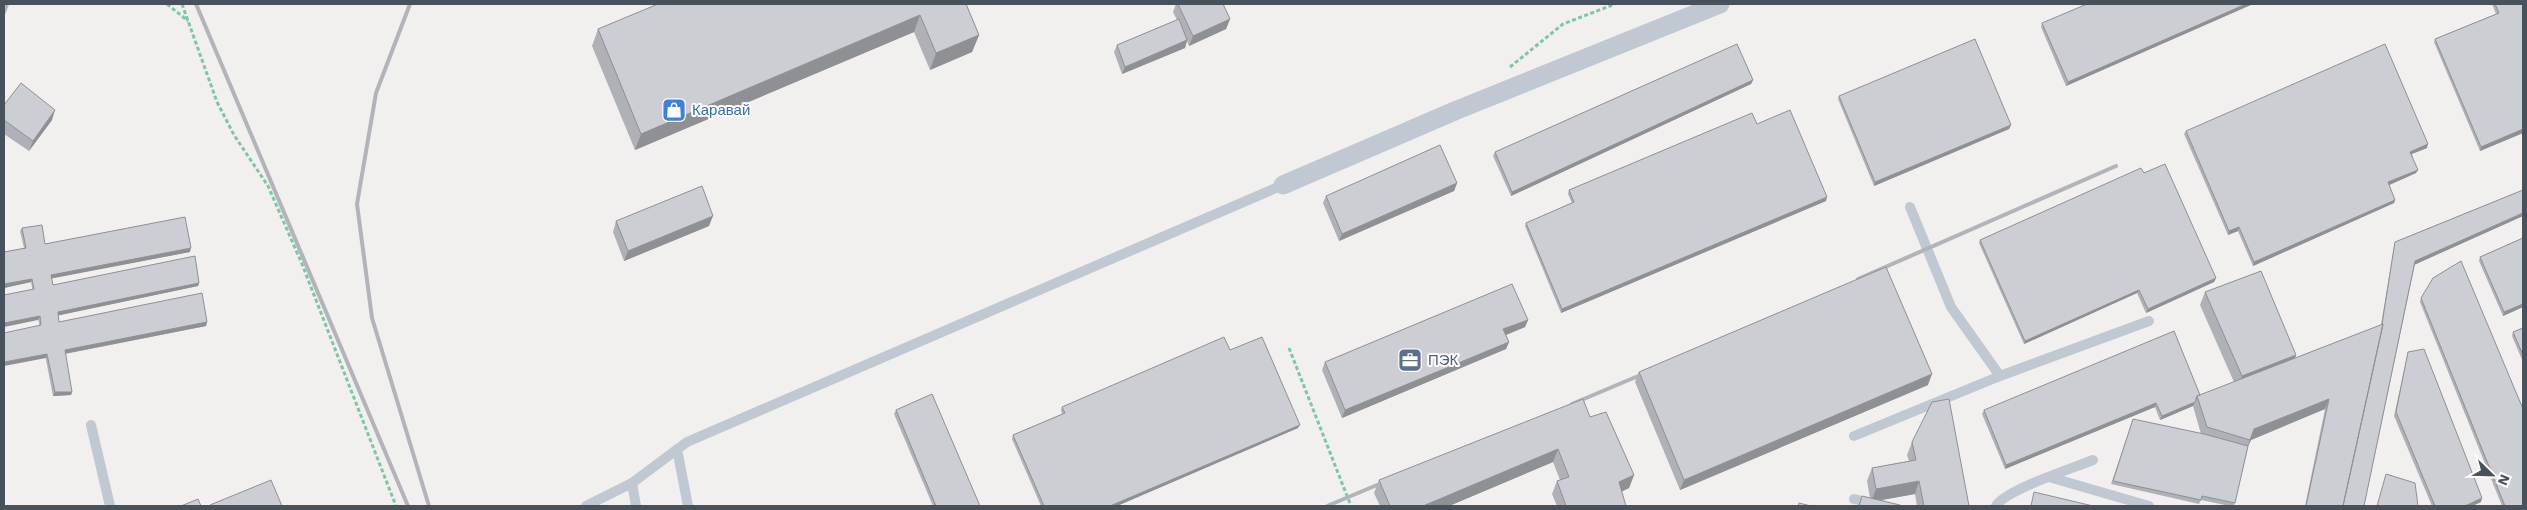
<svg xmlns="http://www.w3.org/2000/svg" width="2527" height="510" viewBox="0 0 2527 510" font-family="'Work Sans',sans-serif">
<rect width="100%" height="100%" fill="#f2efef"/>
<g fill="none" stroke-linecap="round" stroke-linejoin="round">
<path stroke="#79caa3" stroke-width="3" stroke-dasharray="4 2.5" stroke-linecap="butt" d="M167 4 188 21
M182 4 217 102 234 135 268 186 302 264 396 506
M1510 67 1563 24 1615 4
M1289 348 1351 506"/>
<path stroke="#c0c9d1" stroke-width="10" d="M1910 207 1951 307 2000 376 2149 321
M91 425 110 506
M1854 436 2000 376
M677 449 688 506
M2049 477 2149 506
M632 483 687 442 1283 185
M1854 499 1884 506
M586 506 632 483 636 506
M1996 506C2005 490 2073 468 2093 460"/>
<path stroke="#c0c9d1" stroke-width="19" d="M1283 185 1457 110 1720 4"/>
<path stroke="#b2b4b9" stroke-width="4" d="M196 4 408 506
M410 4 376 93 357 204 372 318 429 506
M4 12 7 4
M1858 279 2116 166
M1572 404 1650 371
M1327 506 1389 480"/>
</g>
<path fill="#afb1b6" d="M966 4 979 35 972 52 930 70 914 32 635 150 592 46 598 29Z
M1176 4H1223L1230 19 1226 29 1189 46 1187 41 1185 48 1122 74 1114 52 1117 45 1177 20 1173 12Z
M2253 4 2066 86 2041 27 2042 23Z
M2492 4H2523V133L2480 151 2434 42 2435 39 2496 14Z
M1753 80 1751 84 1511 196 1493 156 1495 152Z
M1839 96 2011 125 2009 129 1874 186 1838 99Z
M4 105 52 120 29 151 4 134Z
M1757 124 1826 201 1561 313 1525 226 1526 223 1572 203 1568 194 1569 190Z
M2186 131 2427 148 2412 154 2416 173 2389 185 2395 200 2394 203 2253 266 2238 231 2228 235 2184 134Z
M2144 173 2216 278 2214 282 2146 313 2137 293 2024 344 1979 243 1980 240Z
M1457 183 1454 191 1339 241 1323 203 1326 196Z
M2523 190V216L2415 264 2364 506H2305L2325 409 2251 440 2248 447 2234 506H2230L2201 500 2199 504 2111 484 2133 419 2201 434 2193 406 2160 420 2155 407 2005 469 1982 414 1984 410 2200 395 2234 382 2200 305 2205 292 2296 355 2295 358 2381 325 2394 246 2395 242Z
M616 221 709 226 624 261 613 232Z
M22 228 45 244 190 252 51 278 53 285 199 283 198 286 58 315 59 322H207L206 326 65 354 72 392 71 395 53 396 31 282 4 288V252L24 248 20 231Z
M2523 238V307L2503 316 2479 261 2480 257Z
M2421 298 2523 506H2502L2420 302Z
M1528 320 1525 327 1506 335 1509 342 1506 349 1342 418 1322 370 1325 362Z
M2523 328V362L2512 336 2513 332Z
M1230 350 1298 428 1117 506H1041L1012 439 1013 435 1062 414 1061 410 1062 407Z
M2408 352 2481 502 2472 506H2432L2394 416Z
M1639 372 1928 385 1680 490 1635 382Z
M896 410 980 506H933L894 414Z
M1590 417 1634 475 1629 488 1621 492 1626 506H1557L1552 494 1557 481 1560 480 1553 462 1449 506H1380L1374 493 1379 480Z
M1912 442 1969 506H1917L1915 494 1881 500 1900 506H1858L1862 496 1870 498 1867 481 1872 468 1909 461 1907 455Z"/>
<path fill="#8f9094" d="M2246 4H2253L2066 86 2068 82Z
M920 15 914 32 635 150 641 134Z
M1230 19 1226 29 1189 46 1193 36Z
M979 35 972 52 930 70 936 53Z
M1187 40 1185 48 1122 74 1125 67Z
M1753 80 1751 84 1511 196 1512 192Z
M55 110 52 120 29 151 33 141Z
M2011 125 2009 129 1874 186 1875 182Z
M2523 129V133L2480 151 2481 147Z
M2428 144 2427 148 2409 155 2410 152Z
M2418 170 2416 173 2387 186 2388 182Z
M1457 183 1454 191 1339 241 1342 234Z
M1827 197 1826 201 1561 313 1562 309Z
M2395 200 2394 203 2253 266 2254 262Z
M2523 213V216L2414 265 2415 261Z
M713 216 709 226 624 261 628 251Z
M2239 227 2238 231 2228 235 2229 231Z
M191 248 190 252 49 279 51 275Z
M2216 278 2214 282 2146 313 2148 309Z
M32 279 31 282 4 288V284Z
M199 283 198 286 56 316 58 312Z
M2139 290 2137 293 2024 344 2025 341Z
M2523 304V307L2503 316 2504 312Z
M40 316 38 320 4 327V323Z
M1528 320 1525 327 1501 337 1503 329Z
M207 322 206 326 63 354 65 350Z
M1509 342 1506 349 1342 418 1345 410Z
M47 354 46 358 4 366V362Z
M2296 355 2291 369 2237 389 2242 376Z
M1932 374 1928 385 1680 490 1684 480Z
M55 392H72L71 395 53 396Z
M2329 399 2325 409 2251 440 2246 450 2254 429Z
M2195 402 2193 406 2160 420 2162 416Z
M2156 403 2155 407 2005 469 2006 465Z
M1300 425 1298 428 1117 506H1110Z
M1558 449 1553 462 1449 506H1423Z
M1634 475 1629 488 1614 495 1619 482Z
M1919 481 1915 494 1871 502 1876 489Z
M2482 498 2481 502 2472 506H2465Z"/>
<path fill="#ccced4" stroke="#8f9094" d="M658 4H966L979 35 936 53 920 15 641 134 598 29Z
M1178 4H1223L1230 19 1193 36Z
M2087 4H2246L2068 82 2042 23Z
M2495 4H2523V129L2481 147 2435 39 2499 13Z
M1179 19 1187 40 1125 67 1117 45Z
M1975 39 2011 125 1875 182 1839 96Z
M1737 44 1753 80 1512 192 1495 152Z
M2385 44 2428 144 2410 152 2418 170 2388 182 2395 200 2254 262 2239 227 2229 231 2186 131Z
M21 83 55 110 33 141 4 120V105Z
M1790 110 1827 197 1562 309 1526 223 1574 202 1569 190 1752 113 1757 124Z
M1440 145 1457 183 1342 234 1326 196Z
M2165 164 2216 278 2148 309 2139 290 2025 341 1980 240 2141 168 2144 173Z
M702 186 713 216 628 251 616 221Z
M2523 190V213L2415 261 2364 506H2343L2383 324H2382L2395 242Z
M185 217 191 248 51 275 53 285 195 256 199 283 58 312 59 322 202 293 207 322 65 350 72 392H55L47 354 4 362V333L41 325 40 316 4 323V295L34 289 32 279 4 284V252L26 248 22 228 42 225 45 244Z
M2523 238V304L2504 312 2480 257Z
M2461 261 2523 409V506H2505L2421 298 2433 278Z
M1886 267 1932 374 1684 480 1639 372Z
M2261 271 2296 355 2242 376 2205 292Z
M1512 284 1528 320 1503 329 1509 342 1345 410 1325 362Z
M2383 324 2343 506H2306L2329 399 2254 429 2250 440 2207 427 2197 396Z
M2523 328V355L2513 332Z
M2174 331 2200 395 2197 396 2195 402 2162 416 2156 403 2006 465 1984 410Z
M1224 337 1230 350 1262 337 1300 425 1110 506H1044L1013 435 1065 413 1062 407Z
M2424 349 2482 498 2465 506H2435L2396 412 2408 352Z
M932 394 980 506H936L896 410Z
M1583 399 1590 417 1606 412 1634 475 1619 482 1626 506H1566L1557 481 1569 477 1558 449 1423 506H1390L1379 480Z
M1949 399 1969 506H1924L1919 481 1876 489 1872 468 1916 460 1912 442 1932 402Z
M2133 419 2204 434 2248 446 2235 503 2202 496 2201 500 2113 481Z
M2386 474 2415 483 2418 506H2377Z
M271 480 282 506H211L210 505Z
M2034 492 2093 506H2031Z
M1862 496 1900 505V506H1859Z
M198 499 201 506H181Z
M1799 503 1811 506H1798Z"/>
<defs>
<g id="shop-square" transform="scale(1.25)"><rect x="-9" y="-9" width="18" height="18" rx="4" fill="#3f7fe0" stroke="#fff"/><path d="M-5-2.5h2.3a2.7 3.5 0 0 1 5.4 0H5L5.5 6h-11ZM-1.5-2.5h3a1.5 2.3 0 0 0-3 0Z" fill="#fff"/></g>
<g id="office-square" transform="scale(1.25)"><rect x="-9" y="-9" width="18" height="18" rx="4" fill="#5c6f8a" stroke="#fff"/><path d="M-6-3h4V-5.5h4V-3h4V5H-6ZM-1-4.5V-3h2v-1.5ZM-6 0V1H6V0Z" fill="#fff"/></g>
</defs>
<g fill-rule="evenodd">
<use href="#shop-square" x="674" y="110"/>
<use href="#office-square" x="1410" y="360"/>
</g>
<g text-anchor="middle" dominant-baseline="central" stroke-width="4" stroke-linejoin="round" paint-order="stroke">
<g font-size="15" fill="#366cbe" stroke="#fff" text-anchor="start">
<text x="692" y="110">Каравай</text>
</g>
<g font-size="15" fill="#4e5e75" stroke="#fff" text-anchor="start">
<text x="1428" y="360">ПЭК</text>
</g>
</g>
<rect width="2527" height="510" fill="none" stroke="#48525c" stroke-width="10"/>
<g transform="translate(2492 475) rotate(113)" stroke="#ffffff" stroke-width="4" paint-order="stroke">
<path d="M0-4L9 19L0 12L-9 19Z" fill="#48525c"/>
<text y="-8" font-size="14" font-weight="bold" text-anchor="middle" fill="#48525c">N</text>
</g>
</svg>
